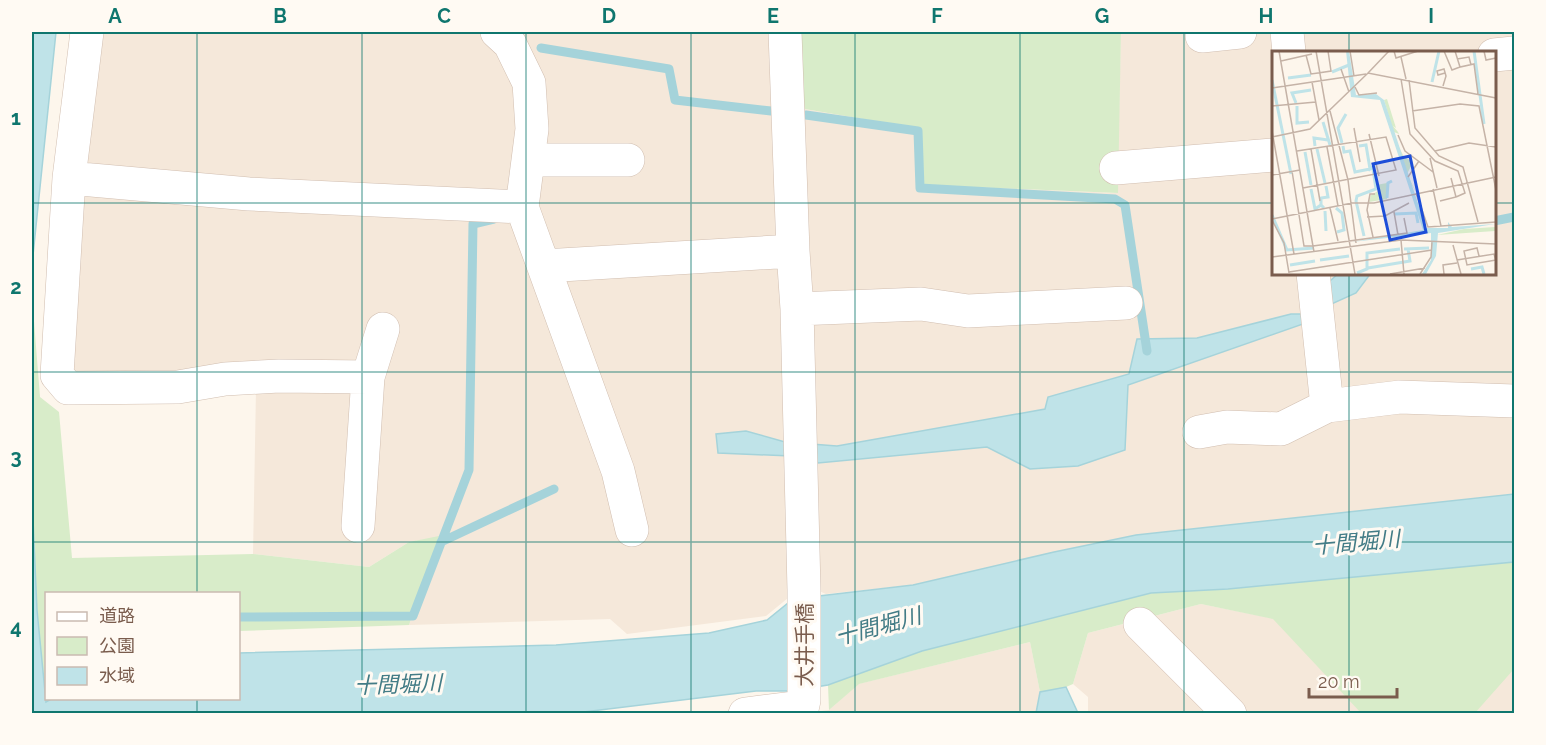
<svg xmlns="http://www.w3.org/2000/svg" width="1546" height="745" viewBox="0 0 1546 745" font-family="Raleway,'Noto Sans JP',sans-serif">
<rect width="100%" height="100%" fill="#fdf6ec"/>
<path fill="#f5e8da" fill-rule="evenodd" d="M94 32H779L799 589 766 616 627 634 610 619 409 625 439 537 409 542 369 567 253 554 256 389 64 397Z
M1121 32H1514V494L1136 535 1054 552 913 585 826 594 810 587 799 108 921 129 923 185 1117 193ZM1273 52H1494V273H1273Z
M1201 604 1306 625 1514 631V713H1088V697L1073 684 1088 633Z
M1030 642 1040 692 1036 713 798 714 829 710 858 684Z"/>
<path fill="#d8ecc9" d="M796 32H1121L1118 193 923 185 921 129 799 108Z
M32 296 40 397 59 412 72 558 253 554 369 567 409 542 439 536 409 625 239 631 238 594H46V698L53 699 45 702 37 610 32 497Z
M1514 562V669L1475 713H1361L1273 619 1201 604 1088 633 1073 684 1066 687 1040 692 1030 642 859 684 829 710 828 685 922 651 1151 593 1228 589Z"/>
<path fill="#bfe3e8" stroke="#a5d3da" stroke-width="1.5" d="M32 32H56L32 265Z
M1339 273H1371L1356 293 1307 315 1303 324 1128 385 1125 450 1078 466 1030 469 987 447 818 463 814 457 718 453 716 434 746 431 785 442 837 446 1045 409 1048 397 1129 374 1137 339 1197 338 1291 314H1301L1322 288Z
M1514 494V562L1228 589 1151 593 922 651 828 685 791 691H756L567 714H32V497L37 610 46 702 53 698H238L239 653 556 645 709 633 767 620 793 599 913 585 1054 552 1136 535Z
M1066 687 1078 713H1036L1040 692Z"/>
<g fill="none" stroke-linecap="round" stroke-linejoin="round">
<path stroke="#a5d3da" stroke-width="9" d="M541 48 669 69 675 100 771 111
M806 115 918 131 920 188 1115 199 1125 205 1147 351
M1494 221 1514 217
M441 542 554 489
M238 617 413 616 469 470 473 224 494 219"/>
<g stroke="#d1beb0" stroke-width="34">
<path id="minor" d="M87 32 69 178 57 375 68 388 178 387 225 379 279 376 368 377
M497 32 510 44 529 83 532 129 522 207 618 471 632 530
M785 32 793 251 797 309 804 590V700L801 714
M1287 32 1289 52
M1202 36 1240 32
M1494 55 1514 53
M528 160H628
M1116 168 1273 155
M69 178 249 194 522 207
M544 266 793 251
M1313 273 1327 406 1400 397 1514 401
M797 309 921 304 968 311 1126 303
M1199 432 1227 427 1281 429 1327 406
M358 526 368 377 383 329
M1140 624 1230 714
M745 714 801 707"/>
</g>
<use href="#minor" stroke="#fff" stroke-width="33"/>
</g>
<path fill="none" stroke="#0f766e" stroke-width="1.5" stroke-opacity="0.55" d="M197 32V594M362 32V714M526 32V714M691 32V714M855 32V714M1020 32V714M1184 32V714M1349 32V52M32 203H1273M1494 203H1514M1349 273V714M32 372H1514M32 542H1514M197 698V714"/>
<g text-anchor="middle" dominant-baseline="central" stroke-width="6" stroke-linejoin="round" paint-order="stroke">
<g font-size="21" fill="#7a5c4d" stroke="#fffaf3">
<text transform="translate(804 645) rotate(-90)">大井手橋</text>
</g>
<g font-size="22" font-style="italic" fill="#437c86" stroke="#fffaf3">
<text transform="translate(1356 542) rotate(-5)">十間堀川</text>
<text transform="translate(878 626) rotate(-15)">十間堀川</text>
<text transform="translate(398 684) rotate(-2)">十間堀川</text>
</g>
</g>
<g transform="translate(1272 51)">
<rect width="224" height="224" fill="#fdf6ec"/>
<path d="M115 48 124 77 121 75 126 81 127 83 122 81 125 92 132 106 141 111 135 123 144 141 135 126 112 49ZM115 132V148L97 151 99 144 106 140 104 134ZM223 176V180L165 184 192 178Z" fill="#d8ecc9"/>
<path d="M74 0H77L84 44 104 43 112 49 154 177H176V171L180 176 223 173 166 182 164 205 154 223H150L159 209V182L80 191 151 179 108 49 79 46Z" fill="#bfe3e8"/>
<path fill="none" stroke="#bfe3e8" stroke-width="3" d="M202 0 212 73M60 21 77 14M16 27 39 24M0 29 19 123M160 31 167 0M24 52 20 42 39 39M25 55V72L37 71M51 71 58 94M70 92 66 77 74 63M43 95 42 87 56 89M71 95 72 101 78 100 83 121 98 118M87 95 94 94 98 118 102 115M45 98 53 132M33 101 39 134M39 138 43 158 49 154 52 157M115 147 116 132 120 130M49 154V147L56 146 54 135M64 157 70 162 72 179 65 181M53 160 54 180M123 163 144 162 146 172M0 164 15 199 42 197M92 185 84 150 85 145 104 138 101 118M132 198 157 197M48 209 77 205M18 214 43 210M96 217 138 210 136 198M199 218 210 216 212 223M85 222 95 218V202L128 198"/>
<path fill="none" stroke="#c5b3a7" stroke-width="1.5" d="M7 0 42 201M44 0 83 223M78 0 82 25M122 0 124 7 146 0M172 0 180 19 188 16M183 0 188 16 202 13 206 43M212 0 214 9 224 7M34 4 39 23 46 22 59 20 56 0M129 6 134 28M185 8 197 6 199 14M9 10 40 3M69 18 77 41M96 22 117 0M129 28 138 83 163 110 186 120 193 142 184 146M137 29 143 77 167 105 191 116 206 171M40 31 47 69M171 35 174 25 172 18 165 20 166 24 173 22M83 36 87 44 105 42M0 37 94 23M0 55 44 51M58 60 76 129 84 192M140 60 188 53 207 55 224 139M82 77 88 111M0 80 22 203M97 83 107 125M126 84 133 100 161 121M0 86 38 78 96 22 224 47M55 96 66 155M39 98 48 150M25 100 114 86 124 119 31 137M163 100 197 92 224 96M158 107 165 137M20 120 32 195H41M0 124 28 119M136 126 147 110M161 138 169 175M144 142 156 176 224 171M168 150 184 146 179 127M58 157 66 190M122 161 126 184M95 166 113 165 137 152M0 168 80 152H102L224 126M0 169 12 192 17 222M101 186 95 159 98 143H103M129 189 132 223M181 194 189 223M41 195 135 182 132 167M207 205 205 197 192 200 195 214 224 209M0 206 129 189 224 193M185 209 222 203 224 210M17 221 160 199M118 223 153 217M148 223 159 206 160 191M172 223 171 214 185 212"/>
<path fill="#1d4ed8" fill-opacity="0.15" stroke="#1d4ed8" stroke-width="3" d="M138 105 154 181 118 189 101 113Z"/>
<rect width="224" height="224" fill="none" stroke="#7a5c4d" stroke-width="3"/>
</g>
<rect width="1546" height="745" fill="none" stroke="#fffaf3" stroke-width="66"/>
<rect x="45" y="592" width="195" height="108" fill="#fffaf3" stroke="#cabbb1" stroke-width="1.5"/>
<rect x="57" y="612" width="30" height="9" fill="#ffffff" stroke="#cabbb1" stroke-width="1.5"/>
<text x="99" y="622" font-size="18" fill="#7a5c4d">道路</text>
<rect x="57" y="637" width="30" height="18" fill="#d8ecc9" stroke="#cabbb1" stroke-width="1.5"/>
<text x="99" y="652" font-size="18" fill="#7a5c4d">公園</text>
<rect x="57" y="667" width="30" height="18" fill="#bfe3e8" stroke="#cabbb1" stroke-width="1.5"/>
<text x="99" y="682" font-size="18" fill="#7a5c4d">水域</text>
<path d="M1309 688v9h88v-9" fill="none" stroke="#7a5c4d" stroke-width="3"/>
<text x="1318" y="688" font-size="18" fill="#7a5c4d" stroke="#fffaf3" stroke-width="4.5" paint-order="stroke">20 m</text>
<rect x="33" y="33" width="1480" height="679" fill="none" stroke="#0f766e" stroke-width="2"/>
<g font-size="20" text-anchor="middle" font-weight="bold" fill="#0f766e">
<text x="115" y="23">A</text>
<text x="280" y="23">B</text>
<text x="444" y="23">C</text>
<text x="609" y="23">D</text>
<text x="773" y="23">E</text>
<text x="937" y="23">F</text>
<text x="1102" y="23">G</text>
<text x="1266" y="23">H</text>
<text x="1431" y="23">I</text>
<text x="16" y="125">1</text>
<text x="16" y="294">2</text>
<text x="16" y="464">3</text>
<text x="16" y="634">4</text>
</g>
</svg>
